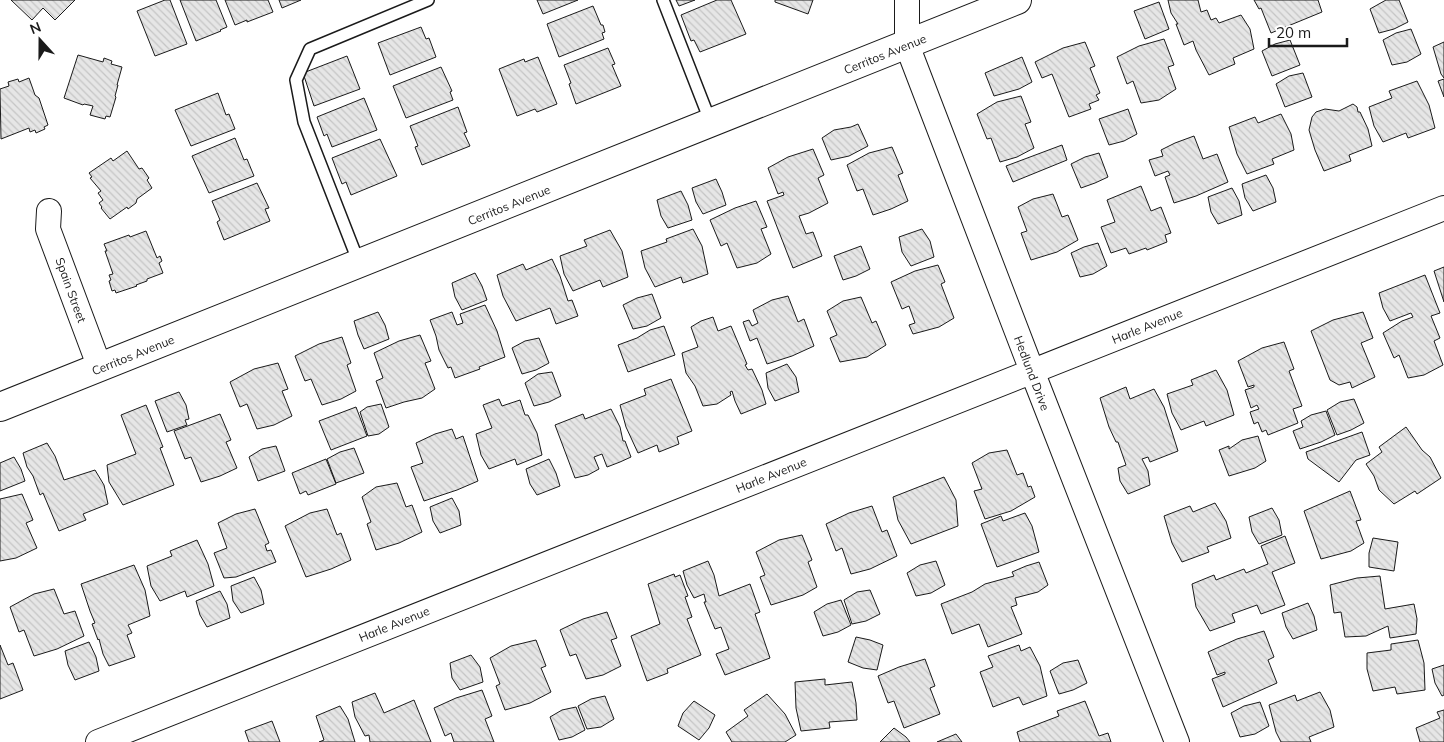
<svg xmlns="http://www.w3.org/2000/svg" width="1444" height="742" viewBox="0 0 1444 742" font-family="Mulish,sans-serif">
<defs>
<pattern id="building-back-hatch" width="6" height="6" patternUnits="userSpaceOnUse" patternTransform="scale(1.25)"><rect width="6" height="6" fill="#e6e6e6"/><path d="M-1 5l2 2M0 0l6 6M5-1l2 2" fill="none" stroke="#c5c5c5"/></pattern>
</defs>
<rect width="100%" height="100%" fill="#fff"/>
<path fill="url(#building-back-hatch)" stroke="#1a1a1a" d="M11 0H75L55 20 43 8 32 20Z
M165 0H170L187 44 155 56 137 11Z
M180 0H216L227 27 220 30 221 31 196 41Z
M225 0H268L273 12 247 22V20L235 25Z
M279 0H301L282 8Z
M537 0H578L543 14Z
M676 0H695L679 6Z
M717 0H731L746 34 700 52 694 40 691 41 681 15Z
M775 0H813L808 14 775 2Z
M1168 0H1198L1201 12 1207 10 1211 20 1216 18 1219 23 1241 15 1250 29 1254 49 1233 58 1235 64 1209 75 1196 50 1193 41 1184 45 1176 24H1178L1171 13Z
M1254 0H1318L1322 12 1271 33 1261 8 1259 9Z
M1386 0H1399L1408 22 1394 29 1379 33 1370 9Z
M1159 2 1169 29 1145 39 1134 11Z
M593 6 601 25H603L605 32 602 33 604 39 559 57 547 24Z
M421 27 426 39 429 38 436 57 390 75 378 43Z
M1411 29 1421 54 1407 62 1392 65 1383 40 1396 33Z
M1164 39 1174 65 1168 67 1176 89 1159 100 1141 103 1133 81 1127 84 1117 57 1139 46Z
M1290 40 1300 65 1272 76 1262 51 1275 44Z
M1085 42 1095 66 1090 68 1100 93 1096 95 1099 100 1089 104 1091 109 1069 117 1052 74 1042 78 1035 62 1063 48Z
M1444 42V78L1441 74 1433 47Z
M608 48 615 64 612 65 621 86 576 104 569 84 571 83 564 65Z
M78 55 103 62 104 58 112 61 111 64 122 67 117 85H118L115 96 116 97 110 117 106 116 105 119 90 115 93 106 84 104 83 105 64 98Z
M347 56 360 89 314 106 303 73Z
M538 57 557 104 537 112 535 109 517 116 499 69 524 59 525 62Z
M1022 57 1032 82 1019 89 994 96 985 73Z
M441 67 452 91 450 92 453 100 406 118 393 86Z
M1303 73 1312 97 1285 107 1276 84 1289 76Z
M29 78 35 95 39 98 48 125 44 127 45 129 36 133 35 130 30 132 29 128 1 139 0 89 9 86 8 82 18 79 19 82Z
M1444 79V97L1438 81Z
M1417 81 1429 105 1435 128 1408 138 1406 133 1383 142 1374 126 1369 107 1392 98 1389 91Z
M218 93 226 115 229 114 235 129 191 146 175 110Z
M1021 96 1031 122 1025 124 1034 148 1017 157 1000 162 991 138 987 139 977 114 997 102Z
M364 98 377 130 332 147 327 134 324 136 317 117Z
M1353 104 1357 107 1358 112H1360L1368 129 1372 146 1349 155 1351 161 1324 171 1315 150 1309 130 1312 117 1316 112 1325 109 1339 111Z
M458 107 467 132 464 133 470 146 422 165 415 147 418 146 410 126Z
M1128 109 1137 134 1124 141 1109 145 1099 119Z
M1281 114 1291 134 1294 150 1272 159 1274 164 1247 174 1237 154 1229 127 1255 117 1258 123Z
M858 124 868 146 849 156 831 160 822 138 834 130 851 127Z
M1194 136 1203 159 1217 154 1228 182 1196 196 1174 203 1165 177 1170 175 1168 171 1155 176 1149 160 1163 156 1161 150 1175 143Z
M235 138 244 160 247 159 254 176 209 193 192 156Z
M380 139 397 176 351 195 346 182 342 184 332 158Z
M1062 145 1067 160 1013 182 1006 166Z
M892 147 903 173 898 175 908 201 891 209 873 215 863 189 857 191 847 165 869 153Z
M813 149 824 175 818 178 828 203 809 213 799 216 806 234 813 232 822 256 793 268 767 201 784 195 783 192 778 194 768 168 788 157Z
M127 151 139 169 142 168 149 178 147 180 152 188 137 199 136 203 128 209 127 207 110 219 101 208 102 207 99 203 103 200 98 193 101 191 90 178 92 177 89 173 111 158 113 161Z
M1099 153 1108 177 1095 183 1081 188 1071 164 1085 157Z
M1266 175 1273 188 1276 202 1253 211 1245 198 1242 184Z
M716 179 722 192 726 205 703 214 696 202 692 188Z
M257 183 269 208 265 209 270 221 224 240 217 222 220 220 212 201Z
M1141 186 1151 211 1161 207 1171 233 1165 235 1167 242 1147 250 1146 248 1129 254 1126 248 1111 253 1101 227 1115 222 1107 200Z
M1232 188 1239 201 1242 215 1218 224 1211 212 1208 197Z
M681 191 688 205 692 220 668 228 661 216 657 200Z
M1053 194 1062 217 1068 215 1078 240 1057 252 1031 260 1021 233 1027 231 1018 207 1033 199Z
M756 201 767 227 761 229 771 254 757 263 737 268 727 243 721 246 710 220 735 208Z
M693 229 702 246 708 274 683 283 681 277 655 287 645 268 641 251 667 242 666 239Z
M922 229 930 241 934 257 911 266 902 252 899 237Z
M610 230 622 251 628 277 603 287 600 280 573 291 564 274 560 256 587 246 584 240Z
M146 231 157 258 160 256 162 261 159 263 163 273 147 279V281L136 285 137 286 116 293 115 290 112 291 109 281 111 280 109 275 113 274 105 251H107L104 244 129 235 130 237Z
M1098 243 1107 266 1093 274 1080 277 1071 253 1084 247Z
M861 246 870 269 856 276 843 280 834 256Z
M552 259 560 276 568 301 572 300 578 316 556 324 550 308 516 321 503 296 497 275 523 264 526 270Z
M938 265 945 282 941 284 954 318 939 327 913 334 909 325 915 323 909 306 902 309 891 282 915 271Z
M1444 267V302L1434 271Z
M475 273 482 286 487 300 462 310 455 297 452 283Z
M1425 275 1440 313 1431 316 1440 338 1434 341 1443 365 1424 375 1408 378 1399 355 1394 358 1383 333 1402 321 1413 317 1411 313 1390 321 1383 308 1379 293Z
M652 294 661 318 647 326 633 329 623 305 637 298Z
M788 296 798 322 804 319 814 346 792 356 767 364 757 338 750 341 743 322 749 320 752 326 758 323 753 310 772 300Z
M861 297 872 323 876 321 886 345 867 357 840 362 830 338 837 335 827 311 843 301Z
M485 305 497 331 505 357 479 367 480 369 455 378 451 367 448 368 439 350 436 336 430 320 452 312 457 325 463 323 460 314Z
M378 312 385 325 389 339 364 349 358 335 354 321Z
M1363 312 1373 338 1361 343 1375 377 1352 388 1350 382 1339 385 1330 380 1311 331 1333 320Z
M713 317 718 331 731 326 747 364 745 365 748 370 752 369 762 390 766 404 741 414 735 401 732 391 730 392 731 395 717 404 703 406 695 386 686 373 682 353 698 347 691 327 701 321Z
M664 326 675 355 628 372 618 345 637 338 650 330Z
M420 335 431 361 425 363 435 389 422 398 404 402 386 408 376 381 383 378 374 353 399 341Z
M342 337 351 363 347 365 356 391 341 399 322 405 311 379 305 381 295 356 319 344Z
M539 338 549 363 536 370 522 374 512 348 525 341Z
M1284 342 1294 369 1289 371 1302 406 1293 409 1298 423 1268 435 1266 430 1262 432 1258 422 1254 424 1250 412 1259 409 1257 405 1251 408 1245 390 1254 387V385L1248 387 1238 361 1262 348Z
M278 363 288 389 282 391 292 416 274 425 257 429 247 404 240 407 230 382 254 369Z
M787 364 796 377 799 392 775 401 768 388 766 373Z
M1216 370 1227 390 1234 415 1206 426 1204 421 1181 430 1172 413 1167 394 1193 385 1191 380Z
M552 372 561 396 549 402 534 406 525 383 538 374Z
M671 379 692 431 677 437 679 444 659 452 657 445 638 453 626 427 620 405 646 395 644 389Z
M1126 387 1130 399 1154 389 1164 407 1178 451 1150 462 1148 457 1142 459 1148 471 1150 485 1128 494 1120 481 1118 468 1126 465 1118 442H1116L1109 427 1100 398Z
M179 392 186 405 189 419 185 420 187 425 167 432 155 401Z
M499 399 502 406 520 400 525 415H528L537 433 542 455 517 465 515 459 489 469 481 455 476 434 492 428 483 405Z
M1354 399 1364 423 1351 430 1337 435 1327 410 1340 402Z
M381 404 389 427 379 434 368 436 360 412 367 407Z
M146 405 163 447 160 448 174 485 123 505 109 482 107 465 136 454 121 415Z
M356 407 367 436 331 450 319 421Z
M611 409 620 427 623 441H625L631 457 620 462 607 467 602 454 594 457 599 469 588 475 575 478 555 425 583 414 585 419Z
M1326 411 1335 435 1321 442 1300 449 1293 431 1303 427 1301 421 1311 415Z
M220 414 231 440 226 442 237 468 220 476 201 482 191 457 185 459 174 431Z
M1406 427 1422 450 1430 457 1441 478 1417 494 1415 491 1394 504 1379 490 1374 476 1366 464 1382 452 1379 447Z
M452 429 456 439 463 436 478 481 457 490 424 501 411 467 423 463 416 443 435 434Z
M1362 432 1370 455 1356 460 1339 482 1308 459 1306 452Z
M1258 436 1266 461 1255 468 1229 476 1219 450 1229 446V449L1242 440Z
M47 443 55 456 64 480 95 470 104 485 108 504 83 514 86 520 59 531 43 493 40 495 33 476 27 467 23 453Z
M276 446 285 471 258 481 249 457 262 449Z
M354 448 364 473 336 483 327 459 340 452Z
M1007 450 1017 475 1023 473 1028 487 1031 486 1035 497 1011 511 985 519 974 491 982 489 972 463 989 453Z
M14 457 21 469 25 481 0 491V463Z
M326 459 336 484 308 495 306 491 300 494 292 473Z
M549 459 556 473 560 486 537 495 530 484 526 469Z
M944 477 956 500 958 526 911 544 898 520 893 497Z
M397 483 406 507 412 505 422 532 399 543 376 550 367 524 371 522 362 497 376 487Z
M1350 491 1361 520 1356 521 1364 543 1351 551 1321 559 1304 511Z
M22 494 33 520 26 523 37 548 16 558 0 561V499Z
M452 498 459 511 461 525 440 533 433 521 430 507Z
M1215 503 1226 521 1231 538 1207 547 1209 552 1182 562 1172 543 1164 516 1190 506 1193 512Z
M872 506 882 532 887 530 897 556 870 569 851 574 842 548 836 551 826 524 849 513Z
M1272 508 1279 520 1282 535 1259 544 1252 532 1249 517Z
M255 509 269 543 265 545 267 551 271 550 276 562 236 577 224 578 214 553 227 548 218 523 236 514Z
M327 509 337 535 341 533 351 560 331 569 306 577 285 526 310 513Z
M1025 513 1032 526 1039 552 997 567 981 524 1001 516 1003 521Z
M802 535 812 560 808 562 817 587 803 595 771 605 760 577 765 575 756 552 779 540Z
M1285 536 1295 563 1272 572 1285 605 1261 614 1257 605 1232 614 1235 622 1210 631 1196 607 1192 584 1214 575 1216 580 1244 569 1246 573 1268 564 1261 546Z
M1373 538 1398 542 1394 571 1369 567V553Z
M197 540 208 564 214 586 187 597 185 591 160 601 151 586 147 566 172 556 170 551Z
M708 561 714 575 719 596 750 584 760 612 755 614 770 658 725 675 716 654 729 649 721 627 715 629 704 602H706L704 594 694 598 687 585 683 571Z
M936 561 945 585 931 593 916 596 907 573 920 565Z
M1039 562 1048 585 1038 592 1015 598 1017 605 1011 607 1022 634 988 647 979 624 952 634 941 604 972 592 985 584 1014 576 1012 572 1026 566Z
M134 565 145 590 150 616 128 625 132 633 127 635 135 657 109 666 103 654 99 639 98 640 92 624 95 623 90 611 81 584Z
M674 574 675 577 680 575 688 596 685 597 692 617 687 619 701 655 667 669 668 673 647 681 631 636 660 624 648 584Z
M1380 576 1385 609 1414 604 1417 619 1416 634 1390 638 1388 626 1366 636 1345 637 1341 612 1334 613 1330 585 1357 578Z
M254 577 261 590 264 604 241 613 233 601 231 586Z
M54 589 64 614 75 611 84 636 57 649 34 656 24 630 19 632 10 607 34 594Z
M870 590 880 614 866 621 852 624 844 600 857 592Z
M220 591 227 604 230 618 207 627 200 615 196 601Z
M841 600 851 625 838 632 823 636 814 612 827 604Z
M1308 603 1314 616 1317 630 1293 639 1286 627 1282 613Z
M607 612 617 638 611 640 621 666 603 675 586 679 576 654 570 656 560 630 583 619Z
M1264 631 1274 657 1268 660 1277 683 1223 707 1212 679 1225 674V672L1217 675 1208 652 1237 639Z
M856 637 870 640 883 645 877 670 863 668 848 662Z
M536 640 546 666 541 668 551 692 530 703 505 710 496 686 500 684 490 658 511 646Z
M1418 640 1424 663 1425 690 1397 694 1395 687 1373 691 1367 669V653L1391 650V644Z
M89 642 96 657 99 671 75 680 68 665 65 651Z
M0 645 8 665 13 663 23 690 0 699Z
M1019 645 1021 651 1030 647 1040 666 1047 696 1023 705 1019 697 993 707 980 672 993 667 988 656Z
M471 655 480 667 483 682 460 690 452 678 450 663Z
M925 659 935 686 930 688 940 714 904 728 894 701 888 703 878 676 899 667Z
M1078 660 1087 683 1073 690 1059 694 1050 671 1063 663Z
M1444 665V695L1442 696 1435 683 1432 669Z
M825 679V685L852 682 856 703 857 720 829 722 830 728 801 731 796 708 795 682Z
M482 690 492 716 485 719 494 742H454L451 733 445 736 434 708 456 698Z
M1320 692 1330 710 1334 727 1309 737 1311 742H1281L1276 732 1269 705 1295 695 1297 701Z
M375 693 384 713 414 700 431 742H370L369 735 365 736 355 717 352 702Z
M767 694 785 714 796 735 785 742H732L726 732 748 716 744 710Z
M605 696 614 719 601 727 587 729 578 706 591 699Z
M694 701 715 715 709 728 699 740 678 726 683 713Z
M1085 701 1099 736 1108 733 1111 742H1020L1017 732 1059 716 1057 711Z
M1260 702 1269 726 1255 734 1240 737 1231 713 1244 706Z
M340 706 348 719 355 742H319L324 740 316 716Z
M576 707 585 730 572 737 559 740 550 717 562 710Z
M1444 710V742H1420L1416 728 1440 718 1437 712Z
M272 721 280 742H249L245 731Z
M894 728 906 737 910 742H880Z
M956 734 962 742H937Z"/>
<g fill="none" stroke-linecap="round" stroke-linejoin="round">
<g stroke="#1a1a1a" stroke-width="14">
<path id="service" d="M663 0 711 123
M359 263 304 122 296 80 310 49 428 0"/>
</g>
<g stroke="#1a1a1a" stroke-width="26">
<path id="minor" d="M907 0V45L1032 371 1177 742
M49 211 48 229 100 368
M98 742 1444 208"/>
</g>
<g stroke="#1a1a1a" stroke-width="30">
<path id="tertiary" d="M0 407 1017 0"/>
</g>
<use href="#service" stroke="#fff" stroke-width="11"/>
<use href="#minor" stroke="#fff" stroke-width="24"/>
<use href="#tertiary" stroke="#fff" stroke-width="28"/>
</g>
<g text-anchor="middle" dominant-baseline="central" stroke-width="4" stroke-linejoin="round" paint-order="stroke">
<g font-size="12" fill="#1a1a1a" stroke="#fff">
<text transform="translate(885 54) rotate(-22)">Cerritos Avenue</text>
<text transform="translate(509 205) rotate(-22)">Cerritos Avenue</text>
<text transform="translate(71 290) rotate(70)">Spain Street</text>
<text transform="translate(1147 326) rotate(-22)">Harle Avenue</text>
<text transform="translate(133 355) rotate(-22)">Cerritos Avenue</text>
<text transform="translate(1032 373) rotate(69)">Hedlund Drive</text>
<text transform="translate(771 475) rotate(-22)">Harle Avenue</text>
<text transform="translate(394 624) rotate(-22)">Harle Avenue</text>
</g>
</g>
<g transform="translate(40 40) rotate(339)" stroke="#ffffff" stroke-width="4" paint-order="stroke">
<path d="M0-4L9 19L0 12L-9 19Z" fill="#1a1a1a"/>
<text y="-8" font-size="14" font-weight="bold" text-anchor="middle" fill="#1a1a1a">N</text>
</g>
<path d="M1269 38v8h78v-8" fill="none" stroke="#1a1a1a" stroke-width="2.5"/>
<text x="1276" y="38" font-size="15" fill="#1a1a1a" stroke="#ffffff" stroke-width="4" paint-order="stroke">20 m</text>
</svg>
